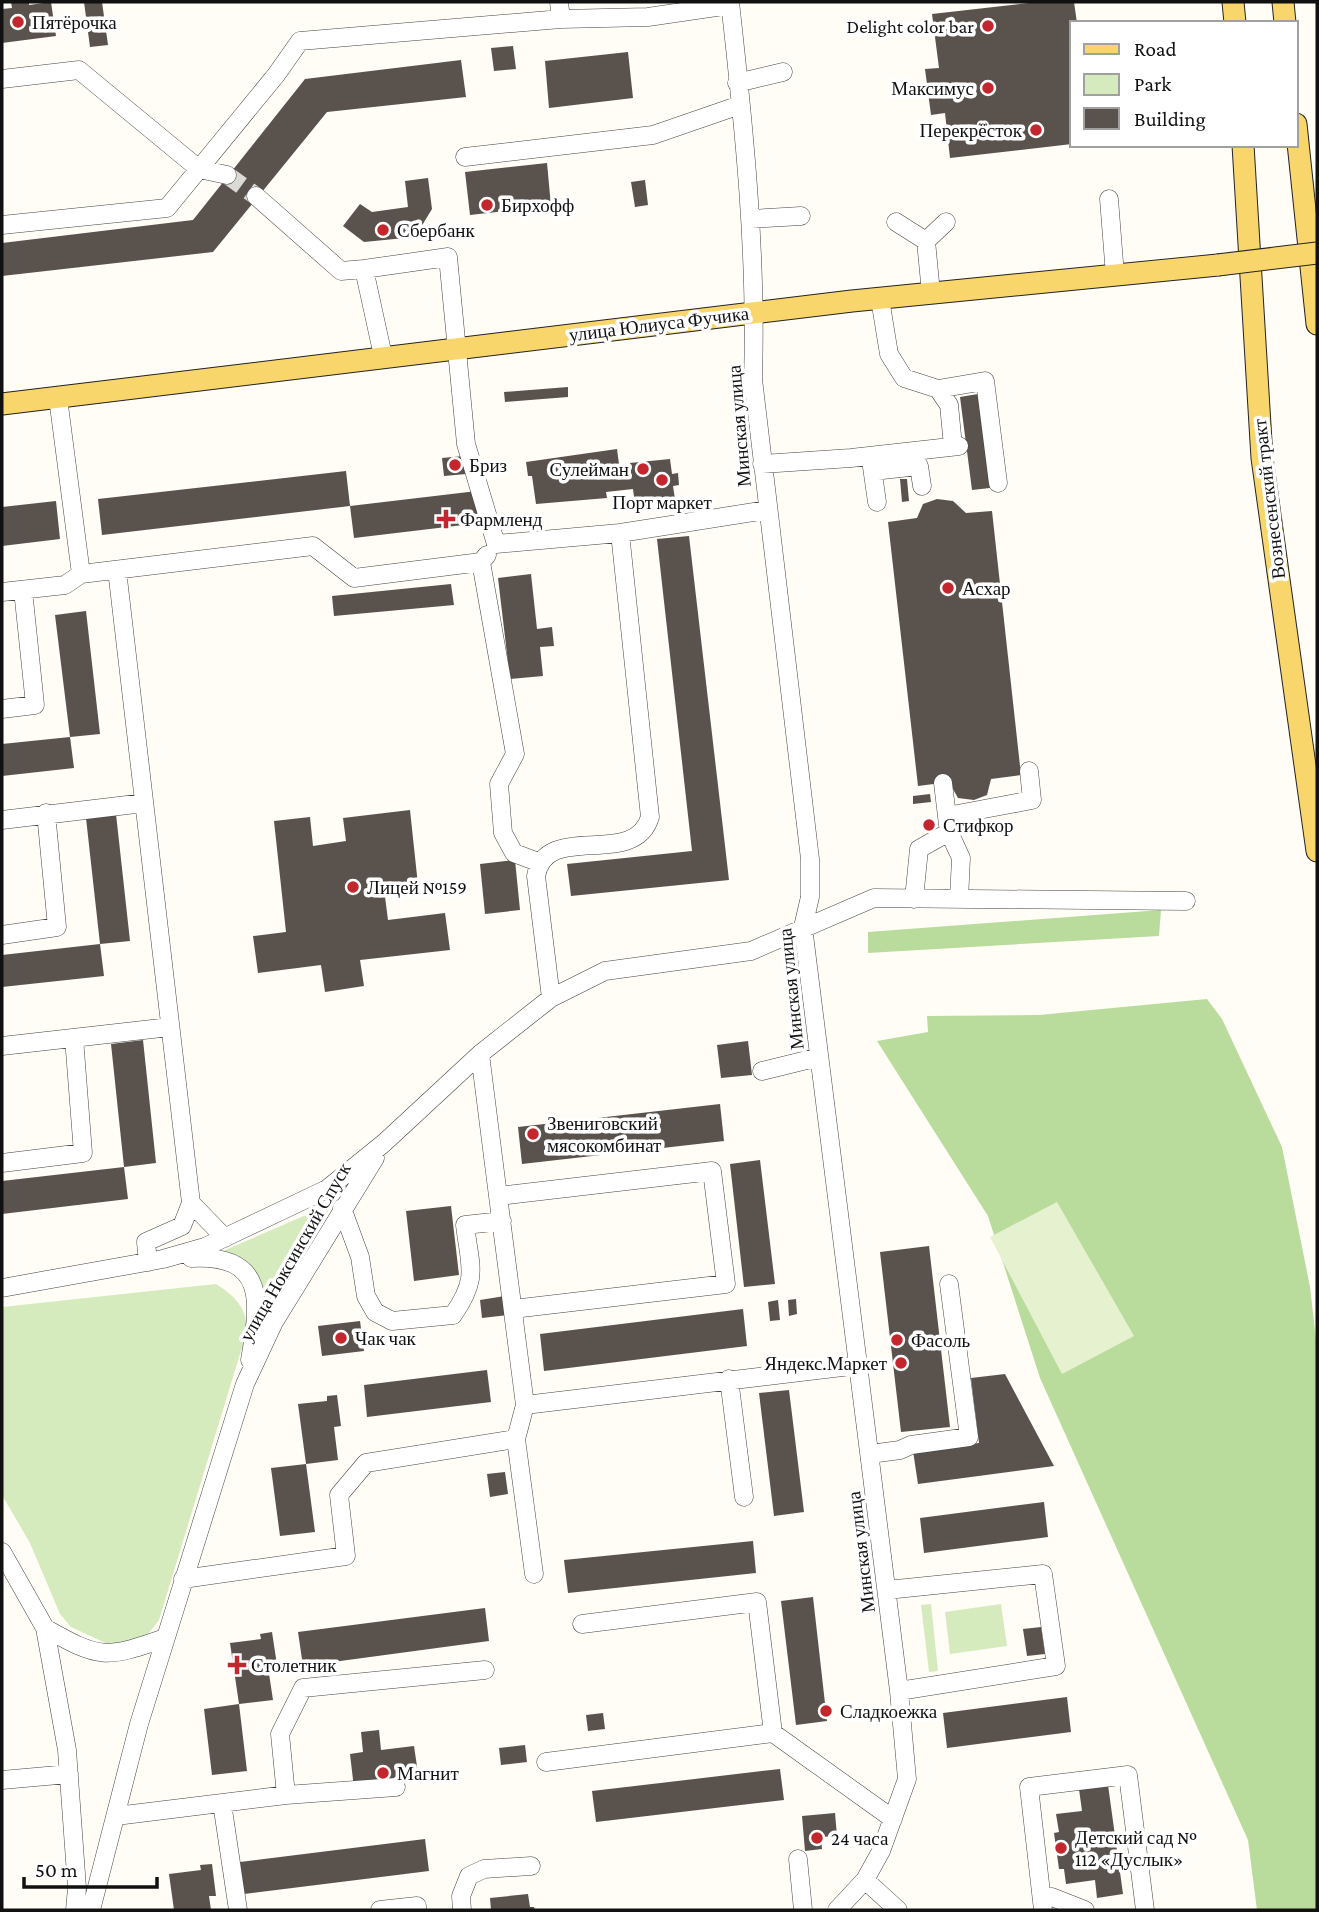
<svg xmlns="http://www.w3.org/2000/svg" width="1319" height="1912" viewBox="0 0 1319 1912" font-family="'Crimson Pro',serif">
<rect width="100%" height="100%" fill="#fffdf5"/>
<path fill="#d5ebbd" d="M337 1195 264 1327C261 1289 267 1261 223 1251L313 1212Z
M216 1284C235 1296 247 1308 247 1331L159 1620 149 1633 131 1643 112 1646 71 1627 60 1614 30 1543 2 1495V1307Z
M931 1604 938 1671 929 1672 921 1605Z
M1001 1604 1007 1646 950 1654 945 1612Z"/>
<path fill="#b9dc9c" d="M1161 910 1159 936 868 953V932Z
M1207 999 1222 1019 1282 1147 1310 1287 1317 1348V1910H1257L1248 1840 1040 1378 988 1216 877 1041 928 1032 927 1016 1039 1015Z"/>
<path fill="#e6f2cf" d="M1057 1202 1134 1336 1062 1374 990 1237Z"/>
<path fill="#5a524d" d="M11 2H29V5L51 2 56 36 2 43V9L12 8Z
M84 2H102L108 45 90 47Z
M1037 2H1074L1077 23H1072V144L950 158 945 113 931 115 925 69 939 68 932 14Z
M513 46 516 69 494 71 491 48Z
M628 52 633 98 549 108 545 61Z
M461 60 466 97 327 112 213 252 2 276V243L193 220 305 79Z
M547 163 551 206 470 215 465 172Z
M428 178 432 209 415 237 364 242 343 226 360 204 372 212 408 207 405 181Z
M645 180 648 205 635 207 631 182Z
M568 387V397L505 402 504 392Z
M978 394 990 488 972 490 960 397Z
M617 449 621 479 631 477 630 463 670 459 672 474 678 473 679 485 673 486 675 499 635 504 633 489 606 492 607 498 536 504 532 476H528L526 462Z
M464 456 466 474 444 476 442 458Z
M346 471 350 506 102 535 98 499Z
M900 479H907L909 501 902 502Z
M477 491 480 523 354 538 350 506Z
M937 499 953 501 966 513 992 511 1021 775 991 779 987 795 974 800 958 798 949 782 918 786 888 522 917 518 923 504Z
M56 501 60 539 2 546V507Z
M689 536 729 880 571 896 567 864 692 851 657 539Z
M531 574 537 629 552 627 554 646 540 647 543 676 510 679 498 578Z
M451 584 454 605 334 616 332 596Z
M86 611 100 734 70 737 55 615Z
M70 737 74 768 2 776V744Z
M930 794 931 802 913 804V796Z
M410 810 418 885 384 889 388 920 445 913 450 950 360 960 364 986 325 992 321 965 258 973 253 936 286 932 274 821 310 817 313 846 346 841 343 818Z
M116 814 130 941 100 944 104 976 2 987V955L100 944 86 818Z
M515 860 520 910 485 914 480 864Z
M143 1040 156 1163 124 1167 111 1044Z
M748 1041 752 1075 721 1078 717 1045Z
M720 1104 724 1141 522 1164 518 1127Z
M760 1160 775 1284 744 1287 730 1164Z
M124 1167 128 1199 2 1214V1181Z
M451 1206 459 1275 414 1281 406 1211Z
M929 1246 950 1427 901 1432 880 1252Z
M505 1296 508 1315 482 1318 480 1300Z
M796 1299 797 1314 789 1316 788 1300Z
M778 1300 780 1320 770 1321 768 1302Z
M743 1309 747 1346 544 1371 540 1334Z
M360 1321 364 1351 322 1356 318 1326Z
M487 1370 491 1402 367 1417 364 1385Z
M1005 1374 1054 1466 918 1484 913 1451 979 1443 971 1378Z
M789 1390 804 1512 774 1516 759 1393Z
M337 1395 341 1426 334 1427 338 1460 306 1464 315 1532 280 1536 271 1468 306 1464 298 1404 327 1401V1396Z
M505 1472 508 1494 490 1497 487 1474Z
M1044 1502 1048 1537 924 1553 920 1518Z
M753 1541 756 1573 568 1593 564 1560Z
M813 1597 827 1721 796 1725 781 1601Z
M485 1608 489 1641 303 1666 298 1632Z
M1041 1627 1045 1654 1027 1656 1023 1629Z
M272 1632 277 1665 268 1667 273 1700 239 1704 247 1771 212 1775 204 1709 239 1704 230 1643 261 1639 260 1634Z
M1067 1697 1071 1732 947 1748 943 1713Z
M603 1713 605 1729 588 1731 586 1715Z
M379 1730 381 1750 414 1746 419 1780 354 1788 350 1754 363 1752 361 1732Z
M525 1745 527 1762 501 1765 499 1748Z
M780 1769 784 1800 596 1822 592 1791Z
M1108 1785 1123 1894 1097 1898 1095 1880 1066 1884 1064 1869H1059L1054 1833 1059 1832 1056 1814 1082 1811 1079 1789Z
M835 1813 837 1836 821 1837 822 1849 805 1851 802 1816Z
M425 1839 429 1871 244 1894 240 1862Z
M212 1864 216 1896H209L211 1910H174L169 1874 201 1870 200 1865Z
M528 1894 530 1907H534L535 1910H491L490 1898Z"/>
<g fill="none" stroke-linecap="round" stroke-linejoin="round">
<path stroke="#dbdad3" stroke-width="18" stroke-dasharray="18 9" stroke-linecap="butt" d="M227 175 256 196"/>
<g stroke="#444" stroke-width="19">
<path id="minor" d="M559 2 561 19 648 17 730 5
M730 2C744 127 757 253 753 379L810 859V897L803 927 899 1691 907 1779 881 1851 865 1880 837 1910
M2 79 79 70 199 169 227 175
M737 83 783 72
M465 157 653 135 740 105
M256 196 341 271 364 269 383 356
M1109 199 1115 275
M751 219 801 216
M896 222 926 241 946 222
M2 225 167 208 276 75 300 41 561 19
M926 241 931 293
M364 269 448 257 466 444 496 544 620 533 650 817C634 870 546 820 536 876L551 998
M880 299 889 354 904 378 938 389 949 405 953 446
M938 389 985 381 998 483
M58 398 81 574 313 546 354 578 481 562
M871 460 877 502
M762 464 851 458 959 446
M873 471 919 466 922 486
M620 533 767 510
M487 555 481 562 515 754 499 784 503 833 514 853 538 862
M117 570 191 1203 182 1226 146 1242 148 1262
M2 592 65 585 81 574
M2 709 35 705 23 590
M943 783 948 825
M947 816 1032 800 1029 771
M2 820 144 803
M914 899 919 849 949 832 961 858 959 899
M2 935 57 927 46 813
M2 1046 170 1027
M480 1054 498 1196 712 1171 726 1284 513 1309
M762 1071 819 1057
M2 1163 83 1153 74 1038
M498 1196 525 1405 516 1439 534 1574
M191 1203 225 1238
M342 1208 360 1257 366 1296 375 1312 392 1321 453 1315C479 1278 470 1267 465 1225L502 1221
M191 1258C267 1254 260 1302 250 1360
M2 1288 163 1259 205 1247 327 1189 384 1143 480 1054 537 1009 551 998 605 971 751 951 874 898 1186 901
M729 1379 744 1497
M525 1405 859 1365
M870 1454 900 1450 911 1445 969 1437 949 1284
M2 1552 45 1628 67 1750 77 1888 75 1910
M183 1579 346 1556 339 1495 366 1463 516 1439
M887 1590 1043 1574 1056 1666 899 1691
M582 1624 757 1602 773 1733
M45 1628C100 1659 105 1659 165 1638
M546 1762 773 1733 893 1819
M2 1780 69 1774
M286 1795 280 1734 303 1688 485 1670
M222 1803 238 1910
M116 1816 286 1795 396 1787
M798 1859 803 1910
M865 1880 898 1910
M1042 1898 1052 1897 1085 1910
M91 1910 139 1724 245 1384 274 1322 375 1158
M380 1910 417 1906V1910
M462 1910 461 1896 469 1876 484 1869 531 1866
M1043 1910 1029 1787 1128 1775 1145 1910"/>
</g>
<g stroke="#222" stroke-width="23">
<path id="major" d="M1233 2 1235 23
M1283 2 1285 23
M1296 124 1317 324
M1243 145 1262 458 1317 851
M2 404 852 301 1218 265"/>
</g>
<use href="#minor" stroke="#fff" stroke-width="18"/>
<use href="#major" stroke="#f9d66b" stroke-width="21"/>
<g stroke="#222" stroke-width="23" stroke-linecap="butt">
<path id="major-bridge" d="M1218 265 1317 253"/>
</g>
<use href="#major-bridge" stroke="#f9d66b" stroke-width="21"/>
</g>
<g fill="#c4262e" stroke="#fff" stroke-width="2.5">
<circle cx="18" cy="22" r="7"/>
<circle cx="988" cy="26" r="7"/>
<circle cx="988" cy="88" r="7"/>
<circle cx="1036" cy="130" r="7"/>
<circle cx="487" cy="205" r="7"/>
<circle cx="383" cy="230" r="7"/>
<circle cx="455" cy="465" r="7"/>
<circle cx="643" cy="469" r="7"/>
<circle cx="662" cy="480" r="7"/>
<path d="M442.5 508.5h7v7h7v7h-7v7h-7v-7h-7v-7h7z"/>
<circle cx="948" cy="588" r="7"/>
<circle cx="929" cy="825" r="7"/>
<circle cx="353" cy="887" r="7"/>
<circle cx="533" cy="1134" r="7"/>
<circle cx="341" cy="1338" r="7"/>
<circle cx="897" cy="1340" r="7"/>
<circle cx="901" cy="1363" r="7"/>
<path d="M233.5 1654.5h7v7h7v7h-7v7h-7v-7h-7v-7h7z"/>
<circle cx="826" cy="1711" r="7"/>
<circle cx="383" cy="1773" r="7"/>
<circle cx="817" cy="1838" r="7"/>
<circle cx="1061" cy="1848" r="7"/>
</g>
<g text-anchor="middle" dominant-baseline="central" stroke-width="7" stroke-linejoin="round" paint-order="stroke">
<g font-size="19" fill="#111" stroke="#fff" text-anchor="start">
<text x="32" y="22">Пятёрочка</text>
<text x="974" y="26" text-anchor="end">Delight color bar</text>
<text x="974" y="88" text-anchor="end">Максимус</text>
<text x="1022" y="130" text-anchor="end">Перекрёсток</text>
<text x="501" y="205">Бирхофф</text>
<text x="397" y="230">Сбербанк</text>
<text x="469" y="465">Бриз</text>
<text x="629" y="469" text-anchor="end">Сулейман</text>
<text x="662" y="502" text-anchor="middle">Порт маркет</text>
<text x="460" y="519">Фармленд</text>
<text x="962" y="588">Асхар</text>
<text x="943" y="825">Стифкор</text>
<text x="367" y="887">Лицей №159</text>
<text x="547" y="1123">Звениговский<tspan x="547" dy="22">мясокомбинат</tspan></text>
<text x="355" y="1338">Чак чак</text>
<text x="911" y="1340">Фасоль</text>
<text x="887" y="1363" text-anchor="end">Яндекс.Маркет</text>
<text x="251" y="1665">Столетник</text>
<text x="840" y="1711">Сладкоежка</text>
<text x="397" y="1773">Магнит</text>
<text x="1075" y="1837">Детский сад №<tspan x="1075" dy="22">112 «Дуслык»</tspan></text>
<text x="831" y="1838">24 часа</text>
</g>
<g font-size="19" fill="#111" stroke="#fff">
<text transform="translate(659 324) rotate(-7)">улица Юлиуса Фучика</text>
<text transform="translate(739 426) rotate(-95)">Минская улица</text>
<text transform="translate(1269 499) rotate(-97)">Вознесенский тракт</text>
<text transform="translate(791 989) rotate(-96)">Минская улица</text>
<text transform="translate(295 1252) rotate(-60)">улица Ноксинский Спуск</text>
<text transform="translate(861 1552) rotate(-97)">Минская улица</text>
</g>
</g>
<rect width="1319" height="1912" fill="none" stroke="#111111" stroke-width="7"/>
<rect x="1070" y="21" width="228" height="126" fill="#ffffff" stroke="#a0a0a0" stroke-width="2"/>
<rect x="1084" y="44" width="35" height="10" fill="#f9d66b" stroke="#a0a0a0" stroke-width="2"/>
<text x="1134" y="56" font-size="21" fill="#111111">Road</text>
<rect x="1084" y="74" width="35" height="21" fill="#d5ebbd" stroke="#a0a0a0" stroke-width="2"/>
<text x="1134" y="91" font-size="21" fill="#111111">Park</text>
<rect x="1084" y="108" width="35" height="21" fill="#5a524d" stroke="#a0a0a0" stroke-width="2"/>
<text x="1134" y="126" font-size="21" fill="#111111">Building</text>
<path d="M24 1877v10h133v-10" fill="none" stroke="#111111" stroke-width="3.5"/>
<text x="35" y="1877" font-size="21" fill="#111111" stroke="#ffffff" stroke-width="5" paint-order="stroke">50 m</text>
</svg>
